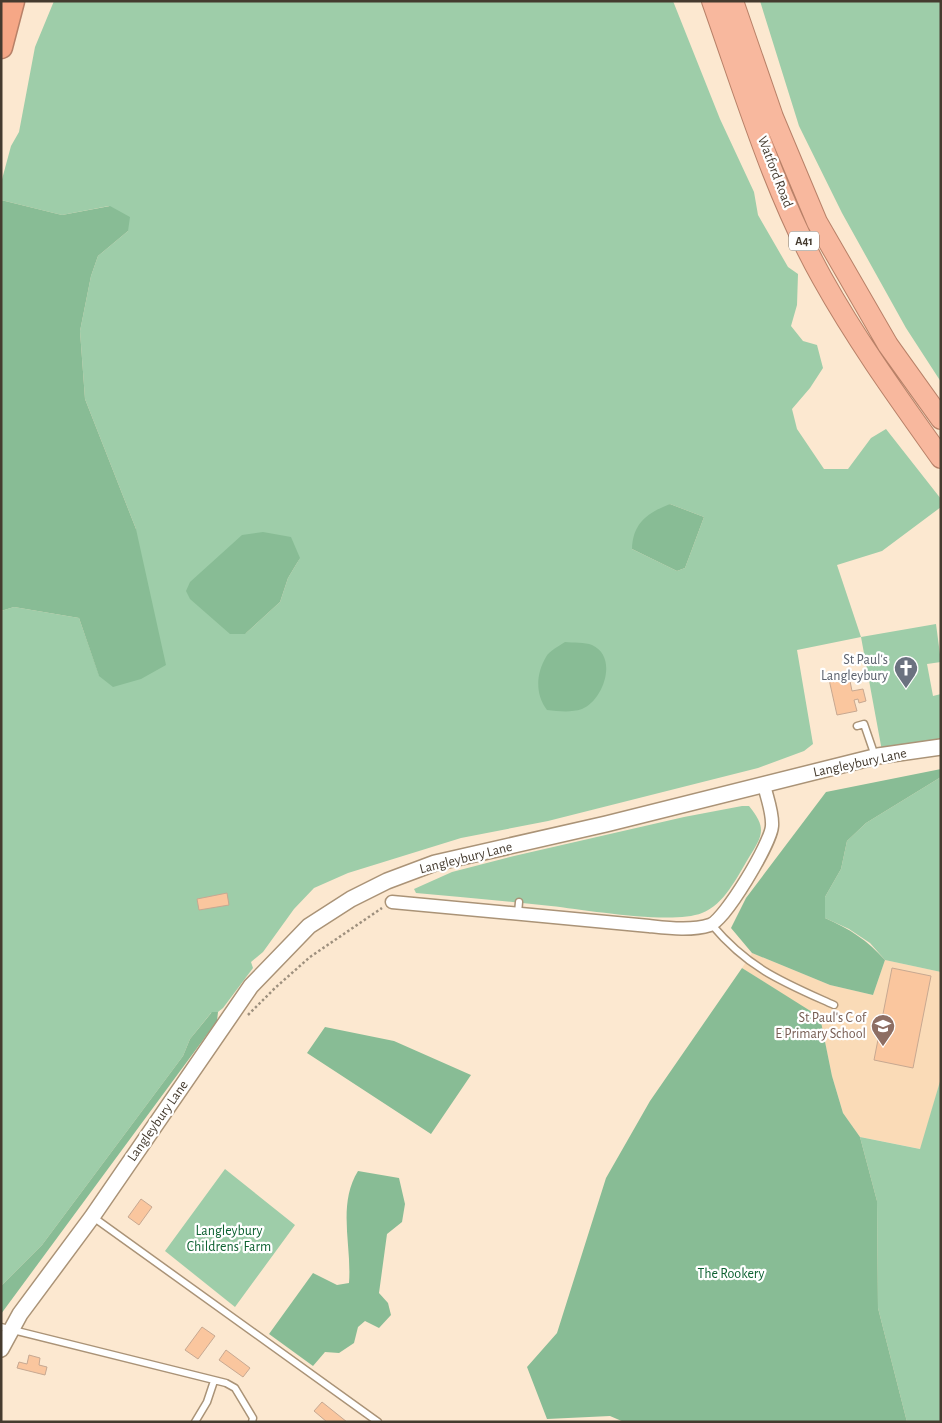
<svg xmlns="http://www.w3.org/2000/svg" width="942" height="1423" viewBox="0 0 942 1423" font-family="'Alegreya Sans',sans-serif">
<rect width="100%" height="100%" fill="#fce8d0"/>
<path fill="#fadbb7" d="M752 953 830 985 873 995 885 960 941 972V1078L921 1149 860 1137 843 1113 832 1076 820 1018 742 968Z"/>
<path fill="#9ecda9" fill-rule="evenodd" d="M54 1H673L720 119 754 192 758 215 788 267 798 274 797 305 791 326 803 341 817 345 823 368 810 388 792 409 797 429 824 469H848L871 438 886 429 941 499V507L882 551 837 565 861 637 936 624 941 662 927 664 933 696 941 694V740L882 751 861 637 797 650 813 744 804 751 758 768 548 821 461 838 348 873 314 888 294 909 263 952 251 962 253 968 223 1008 218 1012 211 1013 190 1039 183 1056 42 1245 1 1286V611L14 607 79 618 99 675 136 529 85 399 80 331 91 276 98 256 128 231 109 206 62 215 1 200V183L11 146 19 132 35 47ZM670 504 704 517 685 568 677 571 632 549ZM300 558 288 578 280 602 245 634Z
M760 1H941V382L906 328 842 213 799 126Z
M941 777V972L885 960 870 943 849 929 825 918V897L841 869 847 841 866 823Z
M742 806H749C768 829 762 836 748 859 737 877 724 905 702 913 672 925 587 910 551 906 506 901 461 897 416 893L414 889 452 872 514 856 684 817Z
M941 1078V1422H907L878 1308 877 1201 860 1137 920 1149Z
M225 1169 295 1225 235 1307 165 1251Z"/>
<path fill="#88bc95" d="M1 200 62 215 110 206 130 217 128 231 98 256 91 276 80 331 85 399 136 529 166 665 141 679 113 687 99 676 79 618 14 607 1 611Z
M670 504 704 517 685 568 677 571 632 549C633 523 647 513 670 504Z
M263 532 291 537 300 558 288 578 280 602 245 634H230L190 599 186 591 190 582 242 535Z
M565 642C573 643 585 642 592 645 619 657 603 701 582 709 570 713 558 711 547 710 535 694 536 674 546 657 549 651 559 646 565 642Z
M941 769V777L866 823 847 841 841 869 825 897V918C850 929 867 940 885 960L873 995 830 985 752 953 731 928 746 898 826 792Z
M742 968 820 1017 832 1076 843 1113 860 1137 877 1201 878 1308 907 1422H624L610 1416 547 1419 527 1367 557 1333 606 1178 650 1101Z
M212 1012H218L217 1021 1 1314V1286L42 1245 183 1056 190 1039Z
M325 1027 394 1041 471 1075 431 1134 307 1053Z
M358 1171 399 1178 405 1204 402 1222 387 1234 379 1293 388 1303 391 1315 379 1328 365 1321 358 1327 354 1343 339 1353 325 1352 313 1366 269 1334 313 1273 337 1285 349 1283C352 1246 337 1205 358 1171Z"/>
<path fill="#fac69e" stroke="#c7a891" d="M848 671 852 691 863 689 866 701 859 703 858 699 854 700 857 711 837 715 828 675Z
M227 893 229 905 199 910 197 899Z
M892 968 931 976 913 1068 874 1060Z
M141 1199 152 1207 139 1225 128 1217Z
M202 1327 215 1336 198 1359 185 1350Z
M226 1350 250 1368 243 1377 219 1360Z
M29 1355 40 1358 39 1365 47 1367 45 1375 17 1368 19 1362 27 1364Z
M322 1402 347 1422H327L314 1411Z"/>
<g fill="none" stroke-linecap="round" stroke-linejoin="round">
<g stroke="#aa9377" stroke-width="9">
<path id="service" d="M857 726 864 724 875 756
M518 913 519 902
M712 925C749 969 783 982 834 1005
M93 1217 378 1422
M1 1327 226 1383 235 1388 253 1418 252 1422
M195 1422 207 1402 214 1381"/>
</g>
<g stroke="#aa9377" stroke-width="15">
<path id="minor" d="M392 902 649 926C668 928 691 931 710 925 725 920 771 843 772 826 773 813 767 798 764 785"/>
</g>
<g stroke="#aa9377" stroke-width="18">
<path id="tertiary" d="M1 1349 20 1314 92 1217 251 986 309 926 351 899 387 881 435 863 606 824 878 756 941 747"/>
</g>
<g stroke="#b88168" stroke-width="22">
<path id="trunk" d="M712 1C745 94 774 192 822 278 857 341 899 399 941 458
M733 1 773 117 817 222 888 345 941 419"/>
</g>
<g stroke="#b88168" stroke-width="25">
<path id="motorway" d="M1 47 13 1"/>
</g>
<path stroke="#9e907e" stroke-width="2.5" stroke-dasharray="2.5 2.5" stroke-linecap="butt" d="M248 1015 275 988 310 957 382 908"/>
<use href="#service" stroke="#fff" stroke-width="6"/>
<use href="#minor" stroke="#fff" stroke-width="12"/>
<use href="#tertiary" stroke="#fff" stroke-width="15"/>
<use href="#trunk" stroke="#f8b89e" stroke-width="20"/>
<use href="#motorway" stroke="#f6a786" stroke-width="22"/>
</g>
<defs>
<g id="church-pin" transform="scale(1.25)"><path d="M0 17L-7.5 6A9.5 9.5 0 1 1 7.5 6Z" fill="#6b7280" stroke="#fff"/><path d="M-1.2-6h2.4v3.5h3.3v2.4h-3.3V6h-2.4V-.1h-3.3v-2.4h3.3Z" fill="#fff"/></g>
<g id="school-pin" transform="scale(1.25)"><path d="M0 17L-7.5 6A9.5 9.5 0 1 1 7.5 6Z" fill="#8d6e63" stroke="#fff"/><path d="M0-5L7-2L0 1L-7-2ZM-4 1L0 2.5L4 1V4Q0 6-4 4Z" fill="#fff"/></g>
</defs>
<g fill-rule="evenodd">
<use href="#church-pin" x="906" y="668"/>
<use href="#school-pin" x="883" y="1026"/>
</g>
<g text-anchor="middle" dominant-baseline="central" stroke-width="4.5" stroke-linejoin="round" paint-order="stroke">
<rect fill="#fff" stroke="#7d766d" stroke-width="1" x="789" y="231.5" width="30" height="19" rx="4"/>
<g font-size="12" font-weight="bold" fill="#453b2f">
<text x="804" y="241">A41</text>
</g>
<g font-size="14" fill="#453b2f" stroke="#fff">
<text transform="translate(775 172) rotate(69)">Watford Road</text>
<text transform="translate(860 763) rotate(-12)">Langleybury Lane</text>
<text transform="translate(466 858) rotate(-14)">Langleybury Lane</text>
<text transform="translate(158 1121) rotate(-55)">Langleybury Lane</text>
</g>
<g font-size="14" fill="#5b616d" stroke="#fff" text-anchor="end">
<text x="888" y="660">St Paul's<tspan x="888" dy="16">Langleybury</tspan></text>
</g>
<g font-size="14" fill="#785e54" stroke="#fff" text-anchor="end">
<text x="866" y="1018">St Paul's C of<tspan x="866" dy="16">E Primary School</tspan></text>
</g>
<g font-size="14" fill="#0e6232" stroke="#fff">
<text x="229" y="1231">Langleybury<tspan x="229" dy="16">Childrens' Farm</tspan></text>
<text x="731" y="1274">The Rookery</text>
</g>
</g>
<rect width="942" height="1423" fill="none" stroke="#453b2f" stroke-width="5"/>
</svg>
